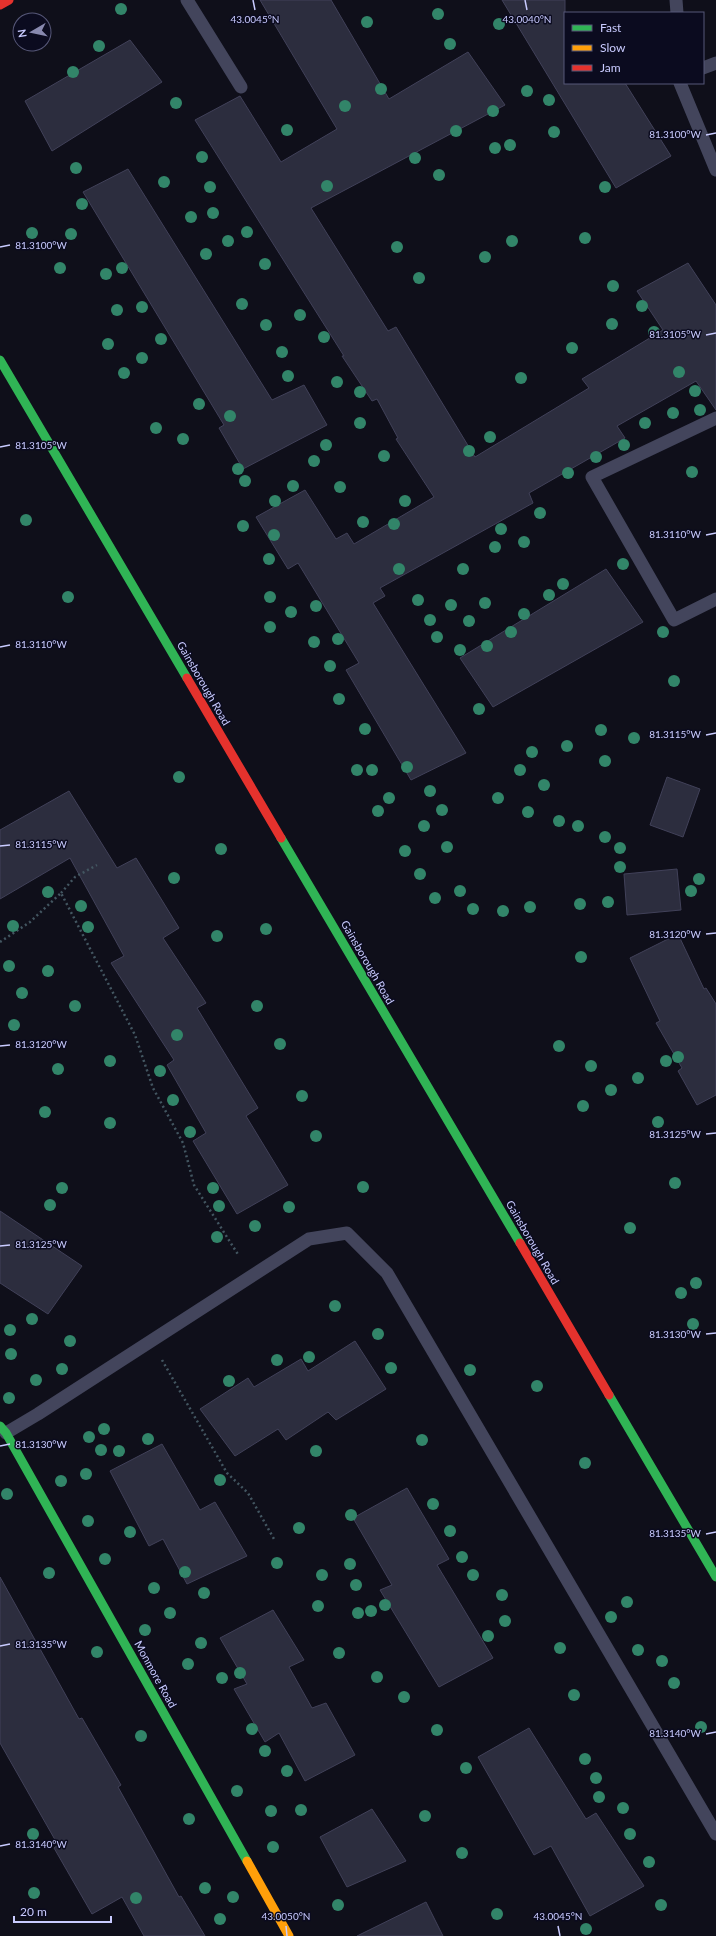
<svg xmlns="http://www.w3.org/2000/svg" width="716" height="1936" viewBox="0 0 716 1936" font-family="Lato,sans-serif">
<rect width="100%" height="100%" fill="#0f0f1a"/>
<path fill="#2c2d3e" stroke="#414159" d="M260 0H331L389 99 468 52 505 105 311 208 388 331 396 327 475 457 589 388 582 379 663 330 637 291 688 263 716 305V410L696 381 617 426 625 438 529 493 533 503 380 588 385 596 373 603 466 753 411 780 346 670 359 663 298 563 288 569 256 517 305 490 336 539 347 533 354 544 434 497 396 439 398 438 377 399 372 401 342 356H344L195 120 240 96 281 162 337 129Z
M502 0H565V83H625L671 156 616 188Z
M130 40 162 82 52 151 25 101Z
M128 169 272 400 304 385 327 425 243 469 219 428 224 425 83 192Z
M606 569 643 622 493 707 460 658Z
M667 777 700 789 683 837 650 825Z
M69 791 117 868 136 858 179 928 163 938 206 1003 197 1008 258 1108 246 1116 288 1185 237 1214 193 1141 206 1133 167 1065 174 1060 111 963 124 956 70 858 0 899V830Z
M677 869 681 910 627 915 624 874Z
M678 934 704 989 706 988 716 1004V1095L697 1105 678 1071 682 1068 656 1023 660 1021 630 958Z
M0 1211 82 1266 48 1314 0 1283Z
M355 1341 386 1389 336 1420 328 1412 286 1440 278 1429 235 1456 200 1409 248 1378 254 1387 301 1359 308 1371Z
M162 1444 200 1510 215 1502 247 1556 187 1584 163 1539 149 1546 110 1471Z
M407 1488 449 1559 437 1565 493 1658 439 1687 380 1590 392 1585 353 1518Z
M0 1577 79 1719 82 1718 121 1785 118 1787 179 1897 181 1896 205 1936H144L122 1897 92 1914 54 1848 58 1845 0 1743Z
M273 1610 304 1660 289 1667 312 1708 326 1703 355 1755 305 1781 279 1733 265 1742 234 1689 247 1684 220 1638Z
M529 1728 586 1819 596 1813 644 1886 590 1916 551 1846 534 1855 478 1757Z
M372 1809 406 1861 347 1887 320 1837Z
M426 1902 443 1936H357Z"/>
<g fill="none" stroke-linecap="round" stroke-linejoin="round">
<path stroke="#435661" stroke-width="2.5" stroke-dasharray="2 3" stroke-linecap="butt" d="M61 893 75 877 97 865
M0 942 30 922 61 893 135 1035 153 1088 183 1143 194 1185 239 1256
M162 1360 227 1473 248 1493 274 1539"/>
<path stroke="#43455c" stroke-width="13" d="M187 0 241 87
M676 0 677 13
M703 68 716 63
M680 83 716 170
M716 418 592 477 674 620 716 599
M6 1433 38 1414 309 1239 347 1233 387 1273 716 1834"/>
<path stroke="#30b455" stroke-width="9" d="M0 360 187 678
M281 838 520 1243
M609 1395 716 1577
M0 1426 6 1433 247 1861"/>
<path stroke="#ff9f0a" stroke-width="9" d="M247 1861 289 1936"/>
<path stroke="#e5322d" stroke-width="9" d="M0 5 9 0
M187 678 281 838
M520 1243 609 1395"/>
</g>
<g fill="#328569">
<circle cx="121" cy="9" r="6"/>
<circle cx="438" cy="14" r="6"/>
<circle cx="367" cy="22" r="6"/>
<circle cx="499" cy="24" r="6"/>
<circle cx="450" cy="44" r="6"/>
<circle cx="99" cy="46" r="6"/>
<circle cx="73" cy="72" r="6"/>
<circle cx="381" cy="89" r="6"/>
<circle cx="527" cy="91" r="6"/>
<circle cx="549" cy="100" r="6"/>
<circle cx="176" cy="103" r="6"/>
<circle cx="345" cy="106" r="6"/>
<circle cx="493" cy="111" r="6"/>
<circle cx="287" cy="130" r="6"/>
<circle cx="456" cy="131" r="6"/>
<circle cx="554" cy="132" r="6"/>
<circle cx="510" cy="145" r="6"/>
<circle cx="495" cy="148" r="6"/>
<circle cx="202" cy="157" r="6"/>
<circle cx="415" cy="158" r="6"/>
<circle cx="76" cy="168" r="6"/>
<circle cx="439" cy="175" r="6"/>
<circle cx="164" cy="182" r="6"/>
<circle cx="327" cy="186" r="6"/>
<circle cx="210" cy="187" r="6"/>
<circle cx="605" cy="187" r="6"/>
<circle cx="82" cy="204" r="6"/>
<circle cx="213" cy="213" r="6"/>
<circle cx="191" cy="217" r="6"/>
<circle cx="247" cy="232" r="6"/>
<circle cx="32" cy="233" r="6"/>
<circle cx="71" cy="234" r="6"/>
<circle cx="585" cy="238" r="6"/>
<circle cx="228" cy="241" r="6"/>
<circle cx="512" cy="241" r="6"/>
<circle cx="397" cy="247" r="6"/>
<circle cx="206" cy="254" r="6"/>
<circle cx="485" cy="257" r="6"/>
<circle cx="265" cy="264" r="6"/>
<circle cx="60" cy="268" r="6"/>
<circle cx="122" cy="268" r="6"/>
<circle cx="106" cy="274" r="6"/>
<circle cx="419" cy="278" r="6"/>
<circle cx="613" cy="286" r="6"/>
<circle cx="242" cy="304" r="6"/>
<circle cx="642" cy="306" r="6"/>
<circle cx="142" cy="307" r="6"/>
<circle cx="117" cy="310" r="6"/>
<circle cx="300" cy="315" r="6"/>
<circle cx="612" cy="324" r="6"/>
<circle cx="266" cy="325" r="6"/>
<circle cx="654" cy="332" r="6"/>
<circle cx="324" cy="337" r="6"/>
<circle cx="161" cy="339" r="6"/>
<circle cx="108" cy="344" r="6"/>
<circle cx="572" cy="348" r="6"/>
<circle cx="282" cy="352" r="6"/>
<circle cx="142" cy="358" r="6"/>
<circle cx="679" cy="372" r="6"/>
<circle cx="124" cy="373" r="6"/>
<circle cx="288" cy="376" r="6"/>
<circle cx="521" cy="378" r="6"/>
<circle cx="337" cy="382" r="6"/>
<circle cx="695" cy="391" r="6"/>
<circle cx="360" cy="392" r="6"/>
<circle cx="199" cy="404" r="6"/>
<circle cx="700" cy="410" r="6"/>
<circle cx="673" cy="413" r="6"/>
<circle cx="230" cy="416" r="6"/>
<circle cx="360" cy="423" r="6"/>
<circle cx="645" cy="423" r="6"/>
<circle cx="156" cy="428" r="6"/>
<circle cx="490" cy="437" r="6"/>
<circle cx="183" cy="439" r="6"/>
<circle cx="326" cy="445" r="6"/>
<circle cx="624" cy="445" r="6"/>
<circle cx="469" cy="451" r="6"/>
<circle cx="384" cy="456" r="6"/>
<circle cx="596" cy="457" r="6"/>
<circle cx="314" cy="461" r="6"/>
<circle cx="238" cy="469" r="6"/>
<circle cx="692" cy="472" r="6"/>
<circle cx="568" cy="473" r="6"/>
<circle cx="245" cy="481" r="6"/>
<circle cx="293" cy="486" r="6"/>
<circle cx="340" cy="487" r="6"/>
<circle cx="275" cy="501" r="6"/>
<circle cx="405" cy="501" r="6"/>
<circle cx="540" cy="513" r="6"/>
<circle cx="26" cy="520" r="6"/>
<circle cx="363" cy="522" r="6"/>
<circle cx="394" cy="524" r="6"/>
<circle cx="243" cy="526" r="6"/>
<circle cx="501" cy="529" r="6"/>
<circle cx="274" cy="535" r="6"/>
<circle cx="524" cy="542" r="6"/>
<circle cx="495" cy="547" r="6"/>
<circle cx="269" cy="559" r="6"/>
<circle cx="623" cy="564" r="6"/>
<circle cx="399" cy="569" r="6"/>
<circle cx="463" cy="569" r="6"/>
<circle cx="563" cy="584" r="6"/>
<circle cx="549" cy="595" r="6"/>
<circle cx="68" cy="597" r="6"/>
<circle cx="270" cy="597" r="6"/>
<circle cx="418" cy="600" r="6"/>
<circle cx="485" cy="603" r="6"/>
<circle cx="451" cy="605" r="6"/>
<circle cx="316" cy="606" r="6"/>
<circle cx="291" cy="612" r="6"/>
<circle cx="524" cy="614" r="6"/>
<circle cx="430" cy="620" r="6"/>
<circle cx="469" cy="621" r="6"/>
<circle cx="270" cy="627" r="6"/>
<circle cx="511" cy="632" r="6"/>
<circle cx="663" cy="632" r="6"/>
<circle cx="437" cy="637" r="6"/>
<circle cx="338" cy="639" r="6"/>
<circle cx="314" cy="642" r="6"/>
<circle cx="487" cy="646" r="6"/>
<circle cx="460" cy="650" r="6"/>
<circle cx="330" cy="666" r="6"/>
<circle cx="674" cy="681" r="6"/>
<circle cx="339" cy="699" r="6"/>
<circle cx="479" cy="709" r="6"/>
<circle cx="365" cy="729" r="6"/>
<circle cx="601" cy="730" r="6"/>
<circle cx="634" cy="738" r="6"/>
<circle cx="567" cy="746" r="6"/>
<circle cx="532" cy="752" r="6"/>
<circle cx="605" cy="761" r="6"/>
<circle cx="407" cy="767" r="6"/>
<circle cx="357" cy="770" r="6"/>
<circle cx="372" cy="770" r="6"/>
<circle cx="520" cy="770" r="6"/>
<circle cx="179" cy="777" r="6"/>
<circle cx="544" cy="785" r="6"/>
<circle cx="430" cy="791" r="6"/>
<circle cx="389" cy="798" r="6"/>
<circle cx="498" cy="798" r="6"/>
<circle cx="442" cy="810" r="6"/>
<circle cx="378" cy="811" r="6"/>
<circle cx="528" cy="812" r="6"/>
<circle cx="559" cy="821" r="6"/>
<circle cx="424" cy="826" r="6"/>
<circle cx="578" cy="826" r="6"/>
<circle cx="605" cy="837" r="6"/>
<circle cx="447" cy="847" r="6"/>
<circle cx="620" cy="848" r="6"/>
<circle cx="221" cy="849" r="6"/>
<circle cx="405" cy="851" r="6"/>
<circle cx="620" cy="867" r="6"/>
<circle cx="420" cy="874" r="6"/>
<circle cx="174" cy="878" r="6"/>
<circle cx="699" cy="879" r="6"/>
<circle cx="460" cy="891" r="6"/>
<circle cx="691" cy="891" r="6"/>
<circle cx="48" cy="892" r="6"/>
<circle cx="435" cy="898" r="6"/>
<circle cx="608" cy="902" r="6"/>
<circle cx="580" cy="904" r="6"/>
<circle cx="81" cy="906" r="6"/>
<circle cx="530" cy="907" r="6"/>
<circle cx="473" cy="909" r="6"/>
<circle cx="503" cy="911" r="6"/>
<circle cx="13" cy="926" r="6"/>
<circle cx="88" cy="927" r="6"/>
<circle cx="266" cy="929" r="6"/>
<circle cx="217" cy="936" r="6"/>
<circle cx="581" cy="957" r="6"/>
<circle cx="9" cy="966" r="6"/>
<circle cx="48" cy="971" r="6"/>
<circle cx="22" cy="993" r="6"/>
<circle cx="75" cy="1006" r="6"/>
<circle cx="257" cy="1006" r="6"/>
<circle cx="14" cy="1025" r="6"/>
<circle cx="177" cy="1035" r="6"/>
<circle cx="280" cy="1044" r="6"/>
<circle cx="559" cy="1046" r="6"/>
<circle cx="678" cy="1057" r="6"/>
<circle cx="110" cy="1061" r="6"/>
<circle cx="666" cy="1061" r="6"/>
<circle cx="591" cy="1066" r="6"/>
<circle cx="58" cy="1069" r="6"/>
<circle cx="160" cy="1071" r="6"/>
<circle cx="638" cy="1078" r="6"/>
<circle cx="611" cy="1090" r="6"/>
<circle cx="302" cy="1096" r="6"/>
<circle cx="173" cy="1100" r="6"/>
<circle cx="583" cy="1106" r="6"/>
<circle cx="45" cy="1112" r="6"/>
<circle cx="658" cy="1122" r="6"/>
<circle cx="110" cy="1123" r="6"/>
<circle cx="190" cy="1132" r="6"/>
<circle cx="316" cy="1136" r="6"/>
<circle cx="675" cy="1183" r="6"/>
<circle cx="363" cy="1187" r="6"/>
<circle cx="62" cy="1188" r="6"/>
<circle cx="213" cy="1188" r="6"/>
<circle cx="50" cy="1205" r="6"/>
<circle cx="219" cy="1206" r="6"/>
<circle cx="289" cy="1207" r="6"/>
<circle cx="255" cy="1226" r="6"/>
<circle cx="630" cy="1228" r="6"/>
<circle cx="217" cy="1237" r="6"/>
<circle cx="696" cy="1283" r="6"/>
<circle cx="681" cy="1293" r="6"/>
<circle cx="335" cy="1306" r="6"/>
<circle cx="32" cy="1319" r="6"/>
<circle cx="693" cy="1324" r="6"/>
<circle cx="10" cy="1330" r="6"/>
<circle cx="378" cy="1334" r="6"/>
<circle cx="70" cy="1341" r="6"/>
<circle cx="11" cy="1354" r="6"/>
<circle cx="309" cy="1357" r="6"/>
<circle cx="277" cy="1360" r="6"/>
<circle cx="391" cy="1368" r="6"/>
<circle cx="62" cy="1369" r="6"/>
<circle cx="470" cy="1370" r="6"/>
<circle cx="36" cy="1380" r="6"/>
<circle cx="229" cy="1381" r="6"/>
<circle cx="537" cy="1386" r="6"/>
<circle cx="9" cy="1398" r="6"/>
<circle cx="104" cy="1429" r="6"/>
<circle cx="89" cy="1437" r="6"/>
<circle cx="148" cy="1439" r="6"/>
<circle cx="422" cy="1440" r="6"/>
<circle cx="101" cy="1450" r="6"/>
<circle cx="119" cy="1451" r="6"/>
<circle cx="316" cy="1451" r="6"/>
<circle cx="585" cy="1463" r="6"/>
<circle cx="86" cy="1474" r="6"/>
<circle cx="220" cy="1480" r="6"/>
<circle cx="61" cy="1481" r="6"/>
<circle cx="7" cy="1494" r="6"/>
<circle cx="433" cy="1504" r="6"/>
<circle cx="351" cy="1515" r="6"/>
<circle cx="88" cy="1521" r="6"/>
<circle cx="299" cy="1528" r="6"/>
<circle cx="450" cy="1531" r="6"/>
<circle cx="130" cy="1532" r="6"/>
<circle cx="462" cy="1557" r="6"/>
<circle cx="105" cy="1559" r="6"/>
<circle cx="277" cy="1563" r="6"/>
<circle cx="350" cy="1564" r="6"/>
<circle cx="185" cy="1572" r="6"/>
<circle cx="49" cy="1573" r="6"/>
<circle cx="322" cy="1575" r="6"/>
<circle cx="473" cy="1575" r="6"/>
<circle cx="356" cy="1585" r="6"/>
<circle cx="154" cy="1588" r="6"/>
<circle cx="204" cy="1593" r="6"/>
<circle cx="502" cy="1595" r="6"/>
<circle cx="627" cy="1602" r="6"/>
<circle cx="385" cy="1605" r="6"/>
<circle cx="318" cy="1606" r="6"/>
<circle cx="371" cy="1611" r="6"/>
<circle cx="170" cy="1613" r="6"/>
<circle cx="358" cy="1613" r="6"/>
<circle cx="611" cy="1617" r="6"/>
<circle cx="505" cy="1621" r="6"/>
<circle cx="145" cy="1630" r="6"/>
<circle cx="488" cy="1636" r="6"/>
<circle cx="201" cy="1643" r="6"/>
<circle cx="560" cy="1648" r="6"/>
<circle cx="638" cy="1650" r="6"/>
<circle cx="97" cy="1652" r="6"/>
<circle cx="339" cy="1653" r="6"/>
<circle cx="662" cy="1661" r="6"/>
<circle cx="188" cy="1664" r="6"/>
<circle cx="240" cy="1673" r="6"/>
<circle cx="377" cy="1677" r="6"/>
<circle cx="222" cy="1678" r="6"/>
<circle cx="674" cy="1683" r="6"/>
<circle cx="574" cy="1695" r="6"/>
<circle cx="404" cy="1697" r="6"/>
<circle cx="701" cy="1727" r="6"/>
<circle cx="252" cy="1729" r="6"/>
<circle cx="437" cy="1730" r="6"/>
<circle cx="141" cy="1736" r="6"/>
<circle cx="265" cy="1751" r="6"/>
<circle cx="585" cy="1759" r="6"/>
<circle cx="466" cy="1768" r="6"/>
<circle cx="287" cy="1771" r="6"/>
<circle cx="596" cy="1778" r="6"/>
<circle cx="237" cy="1791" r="6"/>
<circle cx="599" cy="1797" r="6"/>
<circle cx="623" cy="1808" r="6"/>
<circle cx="301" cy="1810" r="6"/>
<circle cx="271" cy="1811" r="6"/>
<circle cx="425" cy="1816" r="6"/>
<circle cx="189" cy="1819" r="6"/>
<circle cx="33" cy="1834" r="6"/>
<circle cx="630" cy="1834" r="6"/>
<circle cx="273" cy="1847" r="6"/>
<circle cx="462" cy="1853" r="6"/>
<circle cx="649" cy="1862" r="6"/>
<circle cx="205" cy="1888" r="6"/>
<circle cx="34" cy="1893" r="6"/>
<circle cx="233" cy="1897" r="6"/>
<circle cx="136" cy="1898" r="6"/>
<circle cx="338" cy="1905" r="6"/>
<circle cx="661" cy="1905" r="6"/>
<circle cx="497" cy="1914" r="6"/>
<circle cx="220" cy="1919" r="6"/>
<circle cx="586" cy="1929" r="6"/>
</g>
<path fill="none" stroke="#c9cbff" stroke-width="1.5" d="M253 0 255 10M525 0 527 10M706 135 716 133M0 247 10 245M706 335 716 333M0 447 10 445M706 535 716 533M0 647 10 645M706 735 716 733M0 846 10 845M706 934 716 933M0 1046 10 1045M706 1134 716 1133M0 1246 10 1245M706 1334 716 1333M0 1446 10 1444M706 1534 716 1532M0 1646 10 1644M706 1734 716 1732M0 1846 10 1844M286 1926 287 1936M558 1926 560 1936"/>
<g text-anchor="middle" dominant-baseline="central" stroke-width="3" stroke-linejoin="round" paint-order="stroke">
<g font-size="11" fill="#c9cbff" stroke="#0b0b1f">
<text transform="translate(204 683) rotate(60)">Gainsborough Road</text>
<text transform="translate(368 962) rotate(60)">Gainsborough Road</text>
<text transform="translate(533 1242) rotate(60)">Gainsborough Road</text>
<text transform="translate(156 1674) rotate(61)">Monmore Road</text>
</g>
</g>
<g font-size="10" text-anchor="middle" fill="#c9cbff" stroke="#0b0b1f" stroke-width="3" stroke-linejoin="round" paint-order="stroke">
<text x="255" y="23">43.0045°N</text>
<text x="527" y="23">43.0040°N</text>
<text x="675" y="138">81.3100°W</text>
<text x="41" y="249">81.3100°W</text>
<text x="675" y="338">81.3105°W</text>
<text x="41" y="449">81.3105°W</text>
<text x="675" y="538">81.3110°W</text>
<text x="41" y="648">81.3110°W</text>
<text x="675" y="738">81.3115°W</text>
<text x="41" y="848">81.3115°W</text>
<text x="675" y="938">81.3120°W</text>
<text x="41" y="1048">81.3120°W</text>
<text x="675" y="1138">81.3125°W</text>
<text x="41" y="1248">81.3125°W</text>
<text x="675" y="1338">81.3130°W</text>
<text x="41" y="1448">81.3130°W</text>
<text x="675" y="1537">81.3135°W</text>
<text x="41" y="1648">81.3135°W</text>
<text x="675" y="1737">81.3140°W</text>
<text x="41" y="1848">81.3140°W</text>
<text x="286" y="1920">43.0050°N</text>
<text x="558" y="1920">43.0045°N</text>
</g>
<rect x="564" y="12" width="140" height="72" fill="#0b0b1f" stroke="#575879"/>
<rect x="572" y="25" width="20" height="6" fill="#30b455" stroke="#575879"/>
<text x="600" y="32" font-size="12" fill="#c9cbff">Fast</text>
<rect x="572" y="45" width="20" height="6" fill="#ff9f0a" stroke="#575879"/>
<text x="600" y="52" font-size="12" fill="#c9cbff">Slow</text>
<rect x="572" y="65" width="20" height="6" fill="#e5322d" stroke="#575879"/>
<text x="600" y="72" font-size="12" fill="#c9cbff">Jam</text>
<g transform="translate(32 32) rotate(261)"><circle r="19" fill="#0b0b1f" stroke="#575879"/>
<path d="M0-3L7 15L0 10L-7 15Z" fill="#8889af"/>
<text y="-6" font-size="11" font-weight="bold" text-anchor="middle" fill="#c9cbff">N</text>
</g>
<path d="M14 1916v6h97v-6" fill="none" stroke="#c9cbff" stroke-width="2"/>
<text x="20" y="1916" font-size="12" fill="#c9cbff" stroke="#0b0b1f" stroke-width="3" paint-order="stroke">20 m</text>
</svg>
